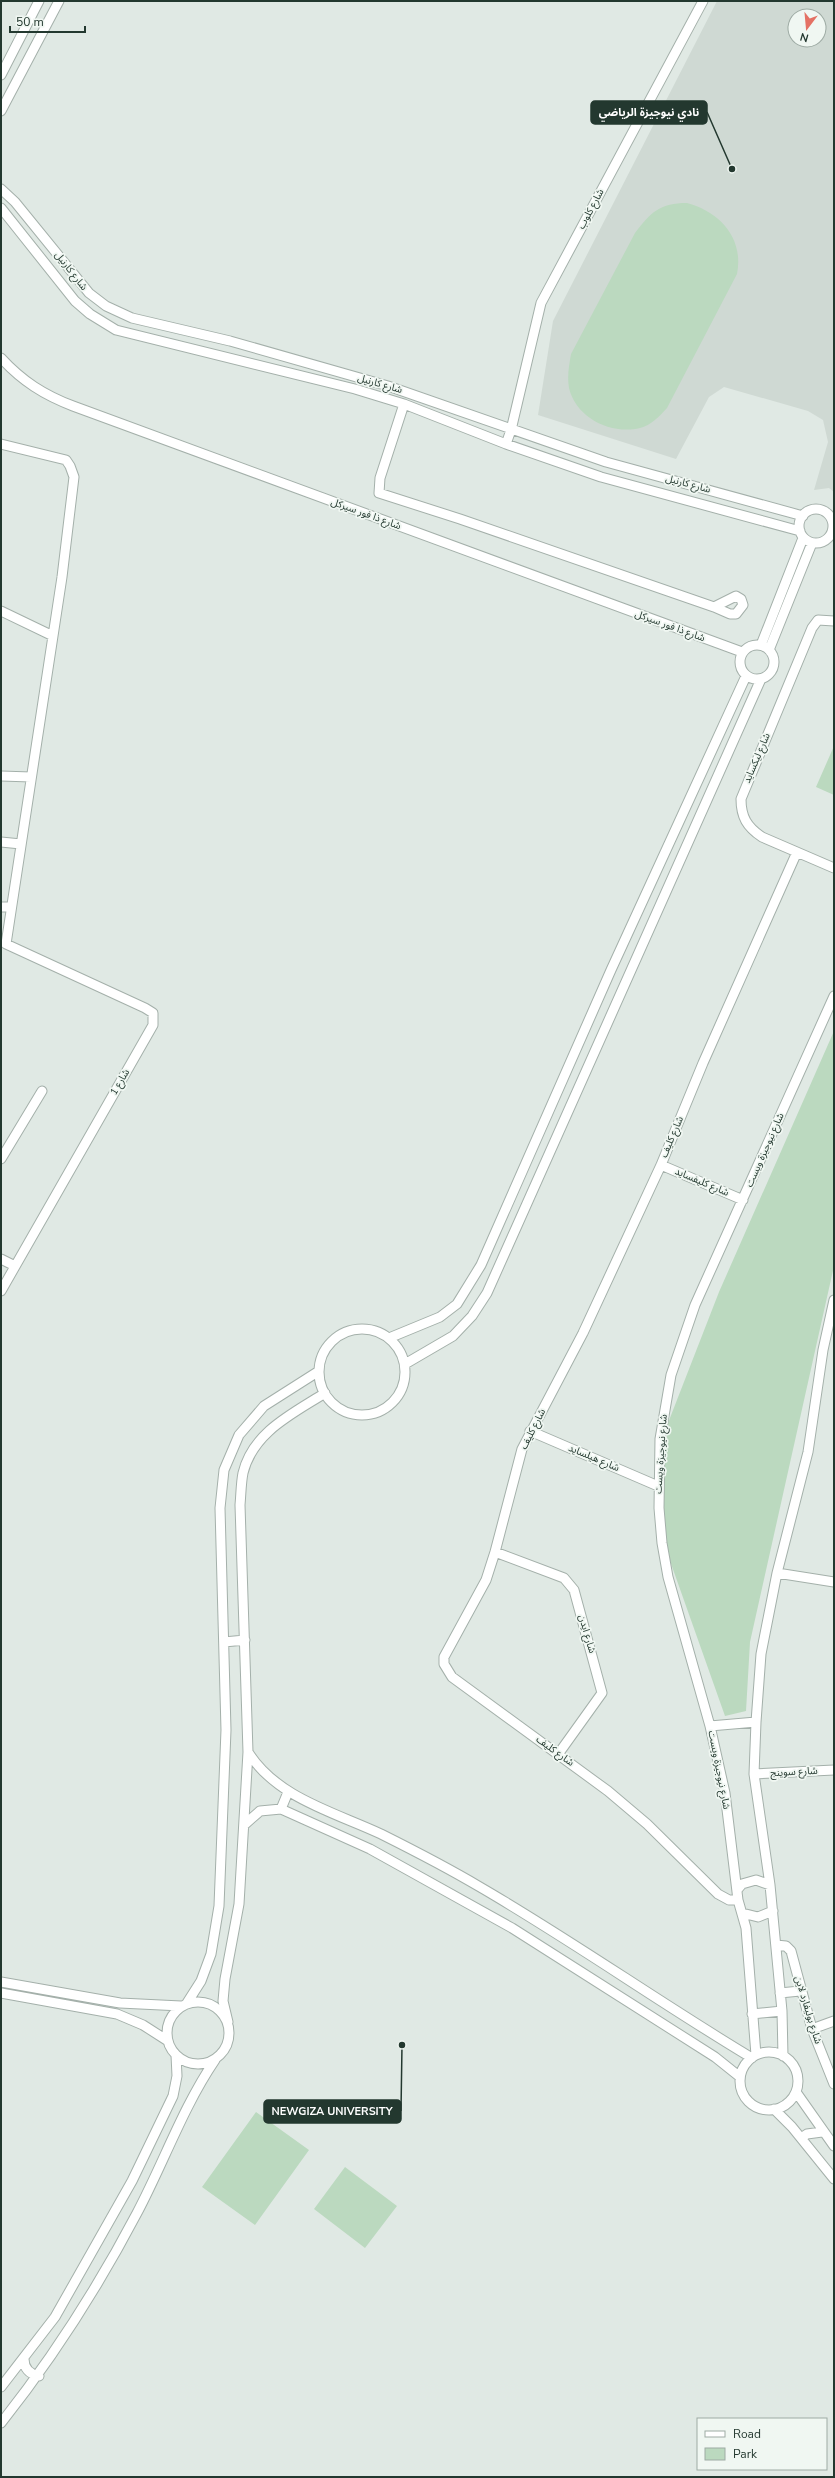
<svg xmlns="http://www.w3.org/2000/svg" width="835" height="2478" viewBox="0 0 835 2478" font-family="'Nunito Sans','Noto Sans Arabic',sans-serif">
<rect width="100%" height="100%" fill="#e0e9e4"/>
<path fill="#cfd9d3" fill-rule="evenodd" d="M717 1H834V492L829 488 814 490 828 442 823 420 808 411 724 387 709 397 676 459 538 415 553 321ZM795 16H819V40H795Z"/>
<path fill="#bbd9bf" d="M687 203C720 212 744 238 737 274L667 408C659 417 651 425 640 428 611 435 576 418 569 388 567 376 569 366 571 354L635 233C651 212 660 203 687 203Z
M834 746V795L816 787Z
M834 1031V1266L750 1642 746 1711 725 1716 658 1527 668 1423 719 1292Z
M256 2112 309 2150 255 2225 202 2187Z
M345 2167 397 2206 365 2248 314 2209Z"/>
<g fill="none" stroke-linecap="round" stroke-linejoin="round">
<g stroke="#a4b0aa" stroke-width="11">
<path id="street" d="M1 75 39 1
M1 111 59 1
M1 189 15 202 89 293 106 306 132 318 230 341 388 386 606 462 803 516
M1 208 75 301 90 314 116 330 355 389 404 404 506 444 601 477 800 531
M1 358C22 381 44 395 73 406L742 652
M404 404 380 478 379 493 460 519 714 607
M1 444 66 460 70 466 74 477 62 577 6 944 145 1008 153 1013V1025L1 1291
M506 444 511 430 541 303 703 1
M799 526a17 17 0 1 1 34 0a17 17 0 1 1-34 0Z
M736 596 741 599 743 605 736 614H730L714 607Z
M1 611 53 636
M834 621 818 620 812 628 741 799C741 817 747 827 762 837L834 868
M740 662a17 17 0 1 1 34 0a17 17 0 1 1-34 0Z
M761 645 803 538
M769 650 812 543
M1 776 31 777
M1 842 21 844
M1 907H11
M1 1159 42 1091
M661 1165 743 1200
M1 1259 15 1266
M319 1372a43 43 0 1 1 86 0a43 43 0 1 1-86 0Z
M389 1338 440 1317 457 1304 481 1265 611 970 746 676
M405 1364 453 1336 472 1316 487 1293 761 679
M530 1431 658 1486
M495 1552 564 1578 574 1590 602 1693 559 1753
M777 1573 834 1582
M224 1642 245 1640
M710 1726 756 1722
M248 1752C277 1798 334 1812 381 1834 415 1851 448 1868 480 1887 573 1941 660 2003 752 2058
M754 1774 834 1770
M281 1809 288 1792
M244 1825 260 1811 281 1809 370 1849 512 1928 715 2057 740 2077
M737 1890 742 1884 756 1880 770 1885
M738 1900H729L718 1894 647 1824 608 1791 452 1677 444 1664V1657L486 1580 495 1552 522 1449 583 1333 661 1165 703 1063 797 852
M742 1913 758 1917 773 1911
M776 1945 786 1946 791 1951 812 2029 834 2084
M1 1982 120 2003 181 2006
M1 1993 117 2014 143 2025 168 2041
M780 1993 800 1991
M167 2033a31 31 0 1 1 62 0a31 31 0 1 1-62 0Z
M187 2003 201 1981 211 1954 219 1906 226 1730 220 1508 224 1470 239 1435 264 1406 319 1371
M752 2014 782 2011
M228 2022 223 2001 225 1979 239 1904 248 1752 240 1505C241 1494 241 1483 243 1473 253 1432 292 1414 325 1393
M812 2029 834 2021
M740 2081a29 29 0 1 1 58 0a29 29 0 1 1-58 0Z
M756 2055 746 1928 738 1900 725 1793 710 1726 668 1577 662 1543 659 1508 660 1439 671 1375 695 1305 834 996
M783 2056 782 2011 770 1885 754 1774 756 1722 761 1654 777 1573 808 1452 823 1350 834 1300
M796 2092 834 2146
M774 2109 792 2127 834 2179
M801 2138 807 2134 822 2132
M24 2359C24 2368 29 2374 39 2376
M1 2387 55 2317 132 2181 173 2096 177 2076 176 2055
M1 2423C55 2355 97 2289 137 2213 164 2162 183 2107 215 2060"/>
</g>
<use href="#street" stroke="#fff" stroke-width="9"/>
</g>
<g text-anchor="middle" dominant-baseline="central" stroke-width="3.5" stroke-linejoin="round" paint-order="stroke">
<g font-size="10" fill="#23382f" stroke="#f0f7f2">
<text transform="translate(591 209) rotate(-62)">شارع كلوب</text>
<text transform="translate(71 271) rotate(52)">شارع كارنيل</text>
<text transform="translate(380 384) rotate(16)">شارع كارنيل</text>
<text transform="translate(688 484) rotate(15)">شارع كارنيل</text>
<text transform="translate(366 514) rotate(20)">شارع ذا فور سيركل</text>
<text transform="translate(670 626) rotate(20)">شارع ذا فور سيركل</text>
<text transform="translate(757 758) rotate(-67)">شارع ليكسايد</text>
<text transform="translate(120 1082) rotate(-60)">شارع 1</text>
<text transform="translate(672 1137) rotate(-67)">شارع كليف</text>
<text transform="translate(765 1150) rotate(-66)">شارع نيوجيزة ويست</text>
<text transform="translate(702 1182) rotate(23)">شارع كليفسايد</text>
<text transform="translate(533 1429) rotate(-63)">شارع كليف</text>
<text transform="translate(661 1454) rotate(-86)">شارع نيوجيزة ويست</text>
<text transform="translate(594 1458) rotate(23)">شارع هيلسايد</text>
<text transform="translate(587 1634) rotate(74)">شارع ايدن</text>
<text transform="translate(555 1751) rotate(36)">شارع كليف</text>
<text transform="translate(719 1770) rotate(79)">شارع نيوجيزة ويست</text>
<text transform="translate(794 1772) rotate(-3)">شارع سوينج</text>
<text transform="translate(808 2010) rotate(73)">شارع بوليفارد لاين</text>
</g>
</g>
<path fill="none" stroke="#23382f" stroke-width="1.5" d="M732 169L707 112M402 2045L401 2111"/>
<g fill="#23382f" stroke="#f0f7f2" stroke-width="1.5">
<circle cx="732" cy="169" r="4"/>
<circle cx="402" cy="2045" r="4"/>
</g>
<g fill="#23382f" stroke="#23382f" stroke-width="1.5">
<rect x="591" y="101" width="116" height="23" rx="4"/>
<rect x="264" y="2100" width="137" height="23" rx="4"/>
</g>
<g font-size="11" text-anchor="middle" font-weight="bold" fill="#fff">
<text x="649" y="116">نادي نيوجيزة الرياضي</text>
<text x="332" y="2115">NEWGIZA UNIVERSITY</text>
</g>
<rect width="835" height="2478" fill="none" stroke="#23382f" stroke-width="4"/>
<rect x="697" y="2418" width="130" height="52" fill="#f0f7f2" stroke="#9eaba4"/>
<rect x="705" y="2431" width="20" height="6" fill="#ffffff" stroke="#9eaba4"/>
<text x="733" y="2438" font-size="12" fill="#23382f">Road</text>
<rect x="705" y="2448" width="20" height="12" fill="#bbd9bf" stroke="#9eaba4"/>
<text x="733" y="2458" font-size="12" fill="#23382f">Park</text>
<g transform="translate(807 28) rotate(196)"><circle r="19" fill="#f0f7f2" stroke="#9eaba4"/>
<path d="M0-3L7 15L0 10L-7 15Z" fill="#e47164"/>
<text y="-6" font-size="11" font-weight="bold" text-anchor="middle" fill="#23382f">N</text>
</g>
<path d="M10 26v6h75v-6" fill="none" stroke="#23382f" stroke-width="2"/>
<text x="16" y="26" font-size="12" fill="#23382f" stroke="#f0f7f2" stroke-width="3" paint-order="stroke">50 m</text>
</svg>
